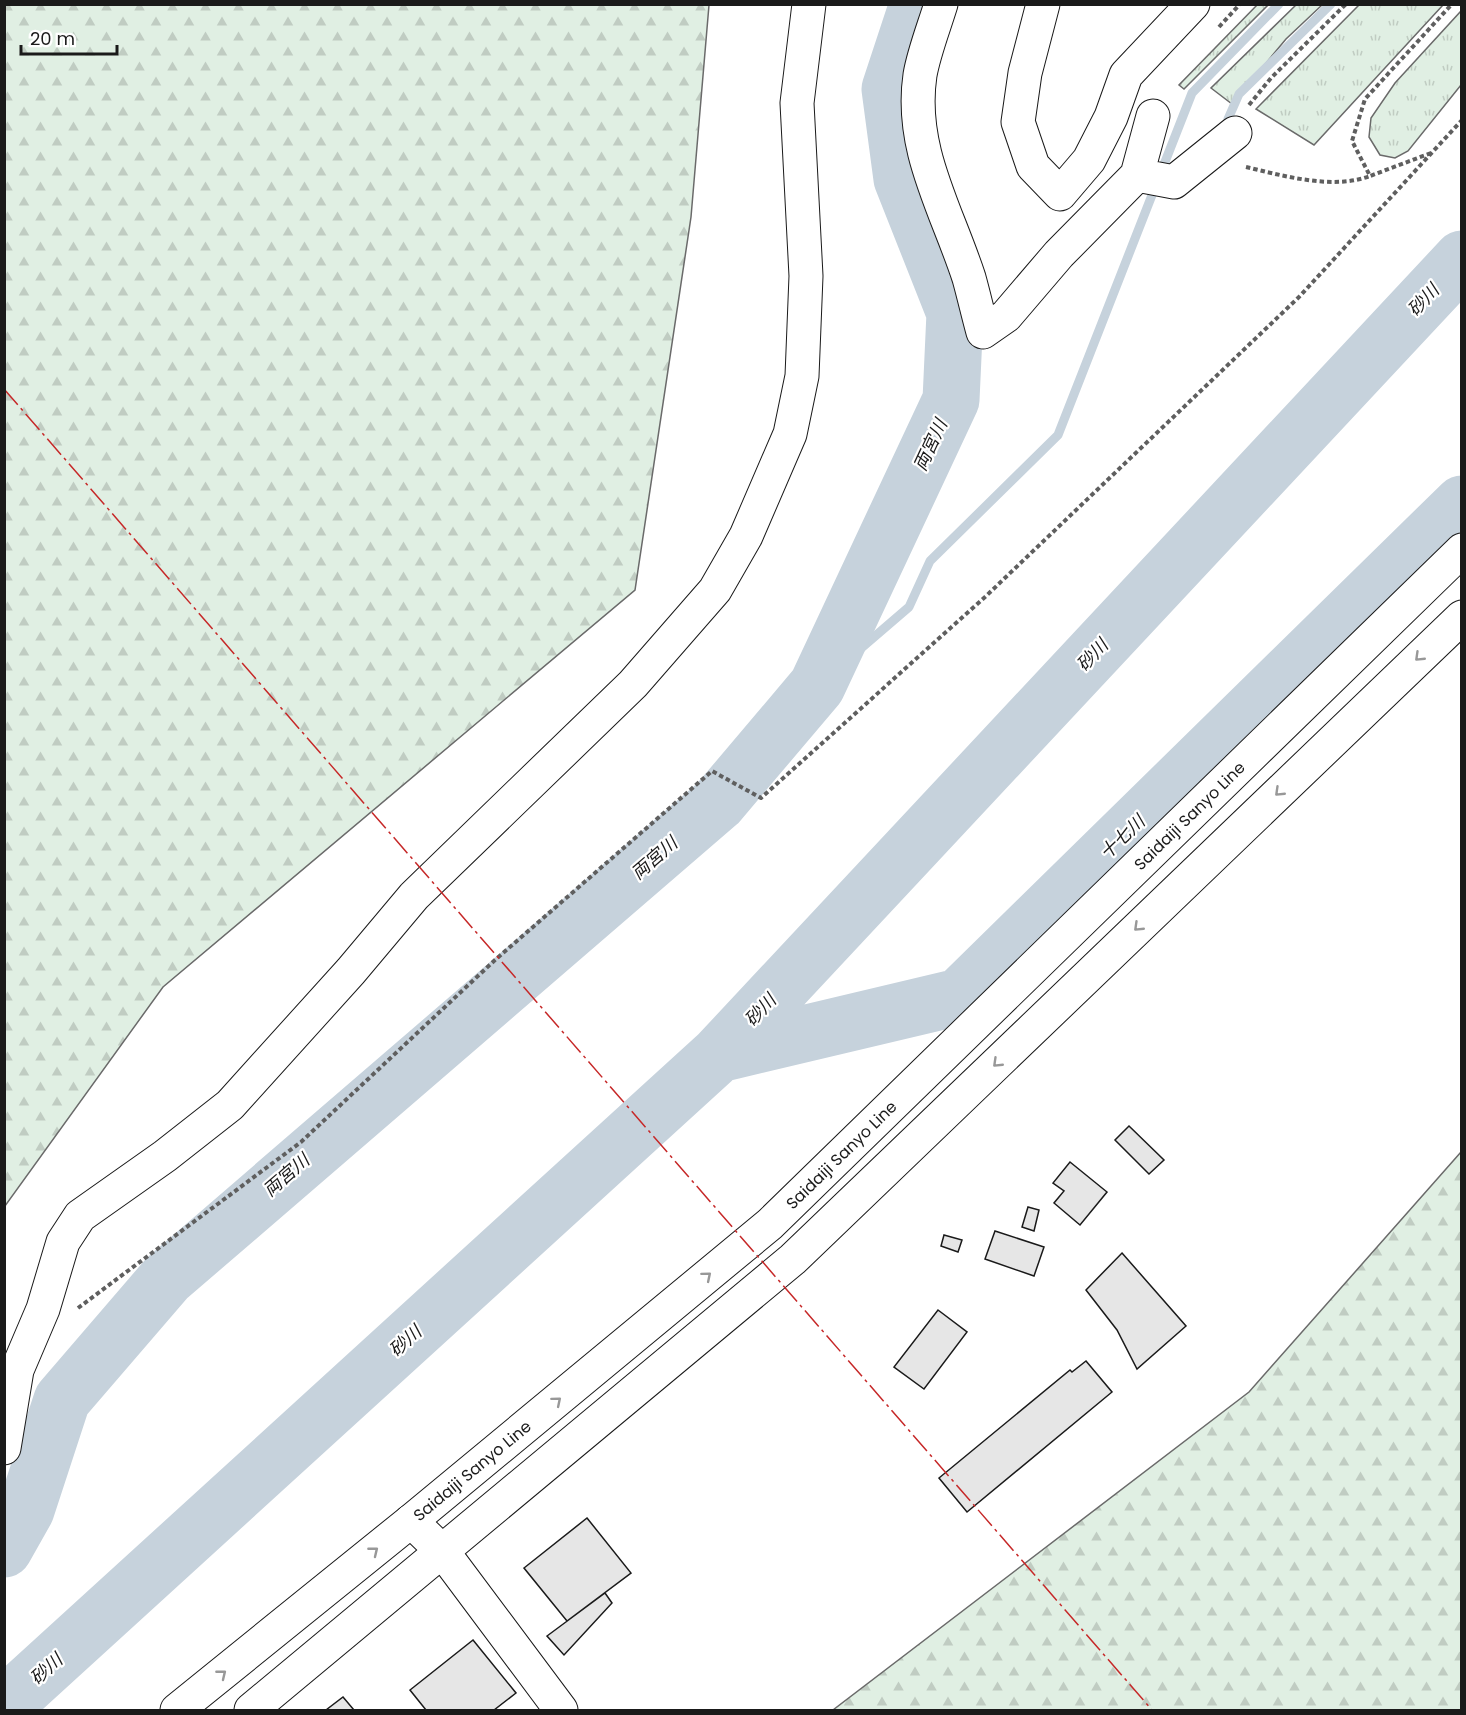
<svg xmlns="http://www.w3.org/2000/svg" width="1466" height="1715" viewBox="0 0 1466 1715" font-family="Poppins,'Noto Sans JP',sans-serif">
<defs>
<pattern id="grass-tufts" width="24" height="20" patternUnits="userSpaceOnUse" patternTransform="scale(1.5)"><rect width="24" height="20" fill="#e0efe3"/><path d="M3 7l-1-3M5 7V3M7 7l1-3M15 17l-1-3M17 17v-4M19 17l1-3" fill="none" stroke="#c0ccc2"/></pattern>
<pattern id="forest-firs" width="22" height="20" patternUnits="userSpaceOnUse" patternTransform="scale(1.5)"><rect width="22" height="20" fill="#e0efe3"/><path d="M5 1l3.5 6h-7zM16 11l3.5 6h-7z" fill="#c0ccc2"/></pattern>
</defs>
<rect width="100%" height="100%" fill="#fff"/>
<path fill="url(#grass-tufts)" stroke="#6a6a6a" stroke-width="1.5" d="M1258 4 1268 5 1184 89 1179 85Z
M1297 4 1322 5 1286 39 1232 104 1211 88Z
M1359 5H1443L1314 145 1256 109Z
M1461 11V85L1408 151 1395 158 1380 155 1369 137 1371 118 1395 83Z"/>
<path fill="url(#forest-firs)" stroke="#6a6a6a" stroke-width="1.5" d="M5 4 709 5 691 217 635 590 163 987 5 1206Z
M1461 1152V1710H833L1249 1392Z"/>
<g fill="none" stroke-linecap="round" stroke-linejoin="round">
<path stroke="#c6d2dc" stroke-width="9" d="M1228 119 1239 94 1331 4
M817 686 909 607 930 561 1058 435 1192 93 1279 4"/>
<path stroke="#c6d2dc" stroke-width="57" d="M719 1054 959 997 1462 504
M4 1549 26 1510 62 1400 167 1278 718 803 817 686 951 400 955 313 902 179 890 89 918 4
M4 1706 719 1054 1462 259"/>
</g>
<path fill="#e6e6e6" stroke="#1a1a1a" stroke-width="1.5" d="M1129 1126 1164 1160 1149 1174 1115 1140Z
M1070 1162 1107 1192 1080 1225 1054 1203 1064 1191 1053 1183Z
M1028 1207 1039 1210 1034 1231 1022 1227Z
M995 1231 1044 1247 1034 1276 985 1259Z
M944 1235 962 1240 958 1252 941 1246Z
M1122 1253 1186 1326 1137 1369 1117 1330 1086 1290Z
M938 1310 967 1332 924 1389 894 1367Z
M1086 1361 1112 1392 967 1512 939 1478 1070 1370 1072 1372Z
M587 1518 631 1573 567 1621 524 1568Z
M605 1593 612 1603 564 1655 547 1636Z
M473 1640 516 1693 494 1710H426L410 1690Z
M343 1697 354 1710H326Z"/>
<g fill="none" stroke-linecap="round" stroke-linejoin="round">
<g stroke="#1a1a1a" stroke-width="35">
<path id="minor" d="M941 4C934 27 924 52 920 75 909 149 947 210 969 278 974 296 978 314 983 332L1006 316 1059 254 1137 175
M1043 4 1025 73 1018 122 1033 166 1060 194 1089 160 1111 117 1126 75 1193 4
M1153 116 1137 175 1174 182 1235 133
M4 1448 17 1370 43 1309 63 1242 80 1216 165 1156 230 1105 351 971 414 896 633 684 715 590 746 536 790 434 802 376 806 276 797 103 809 4
M411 1521 443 1552 561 1710"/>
</g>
<g stroke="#1a1a1a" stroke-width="35">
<g id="major">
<path id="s1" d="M177 1710 411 1521 770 1224 1462 550"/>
<path d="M251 1710 793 1259 1462 617"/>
</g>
</g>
<path stroke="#5f5f5f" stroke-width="4" stroke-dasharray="4.5 3" stroke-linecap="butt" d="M1219 27 1240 4
M1249 105 1271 78 1346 4
M1431 153 1370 176 1352 141 1365 99 1452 4
M1246 167C1284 176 1333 190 1370 176
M78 1308 301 1142 495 960 712 771 761 798 985 597 1299 297 1462 120"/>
<use href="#minor" stroke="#fff" stroke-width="33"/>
<use href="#major" stroke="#fff" stroke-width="33"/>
<path stroke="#c62828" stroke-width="1.5" stroke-dasharray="21 4.5 3 4.5" stroke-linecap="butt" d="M4 389 1152 1710"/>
</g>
<defs><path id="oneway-chevron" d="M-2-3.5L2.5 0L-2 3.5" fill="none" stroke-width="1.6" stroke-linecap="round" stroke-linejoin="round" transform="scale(1.5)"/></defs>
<g stroke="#989898">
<use href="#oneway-chevron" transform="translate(1419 657) rotate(136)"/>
<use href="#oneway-chevron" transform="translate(1279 792) rotate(136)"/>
<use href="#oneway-chevron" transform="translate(1138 927) rotate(136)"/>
<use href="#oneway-chevron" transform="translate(997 1063) rotate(136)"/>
<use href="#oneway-chevron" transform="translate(707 1276) rotate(-40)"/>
<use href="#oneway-chevron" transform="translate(557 1401) rotate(-40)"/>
<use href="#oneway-chevron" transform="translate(374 1551) rotate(-39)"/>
<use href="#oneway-chevron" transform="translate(222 1674) rotate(-39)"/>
</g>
<g text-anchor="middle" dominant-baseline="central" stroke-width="4.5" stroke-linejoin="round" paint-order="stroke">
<g font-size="16" fill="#1a1a1a" stroke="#fff">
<text stroke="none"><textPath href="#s1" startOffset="1352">Saidaiji Sanyo Line</textPath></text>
<text stroke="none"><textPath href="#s1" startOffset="866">Saidaiji Sanyo Line</textPath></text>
<text stroke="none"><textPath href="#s1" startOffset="380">Saidaiji Sanyo Line</textPath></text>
</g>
<g font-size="18" font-style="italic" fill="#1a1a1a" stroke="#fff">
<text transform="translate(1423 300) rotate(-47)">砂川</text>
<text transform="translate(930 445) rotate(-65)">両宮川</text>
<text transform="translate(1092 655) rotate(-47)">砂川</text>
<text transform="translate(1122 837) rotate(-44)">十七川</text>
<text transform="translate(654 858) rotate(-41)">両宮川</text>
<text transform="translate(760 1010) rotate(-47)">砂川</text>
<text transform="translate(286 1175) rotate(-41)">両宮川</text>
<text transform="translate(405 1341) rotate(-42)">砂川</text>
<text transform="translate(46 1669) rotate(-42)">砂川</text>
</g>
</g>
<rect width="1466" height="1715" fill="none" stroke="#1a1a1a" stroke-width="12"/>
<path d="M21 45v9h96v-9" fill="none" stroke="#1a1a1a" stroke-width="3"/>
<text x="30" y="45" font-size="18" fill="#1a1a1a" stroke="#ffffff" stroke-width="4.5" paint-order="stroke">20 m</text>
</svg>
